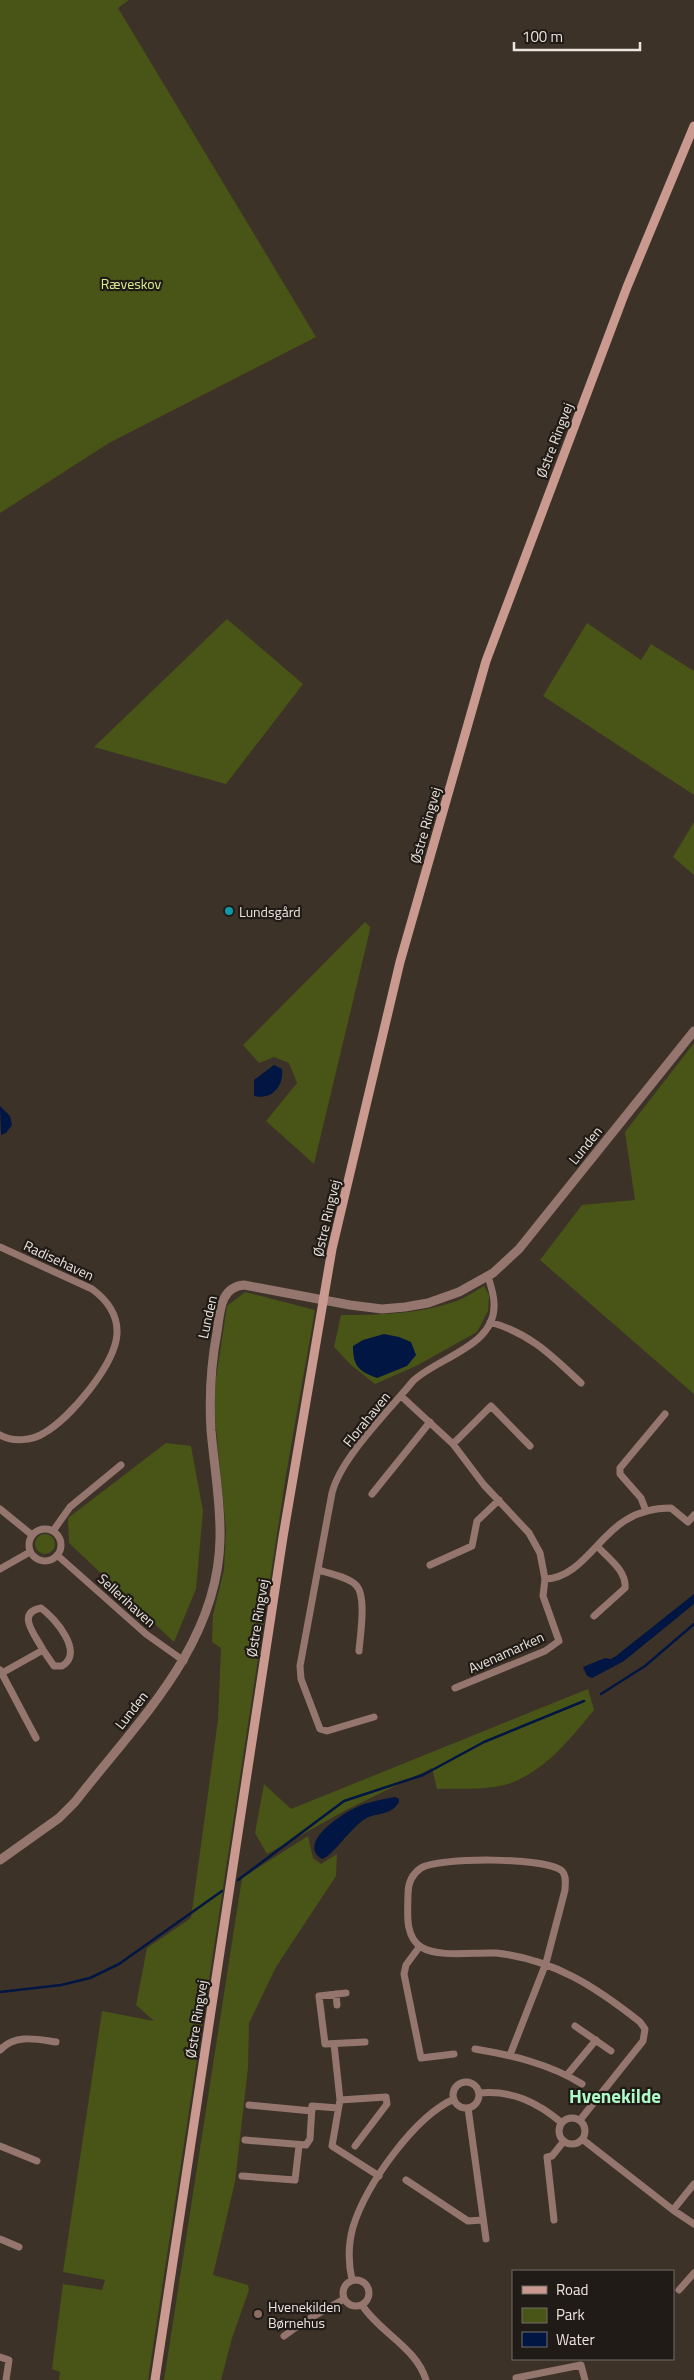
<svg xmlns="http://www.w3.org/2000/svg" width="694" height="2380" viewBox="0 0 694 2380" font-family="'Titillium Web',sans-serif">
<rect width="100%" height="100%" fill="#3d3227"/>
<path fill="#495417" d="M0 0H129L118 8 316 337 109 443 0 513Z
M227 619 303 684 226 784 94 747Z
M587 623 641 660 651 644 694 671V795L543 696Z
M694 822V875L673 857Z
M365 922 370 927 369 934 314 1164 266 1121 297 1083 289 1063 274 1057 259 1063 243 1045Z
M694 1043V1394L540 1260 582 1205 635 1200 625 1132Z
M484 1286 489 1295 488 1311 477 1332 416 1366 375 1384 351 1365 334 1347 341 1315C380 1315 419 1314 457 1301 466 1297 475 1291 484 1286Z
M245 1292 315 1310 286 1475 148 2380H59L60 2372 52 2369 63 2284 102 2290 105 2280 63 2272 102 2011 154 2021 136 2005 147 1948 191 1918 218 1720 221 1648 212 1642 213 1615 224 1570 226 1529 213 1398 227 1306Z
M166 1443 191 1446 203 1511 196 1589 174 1642 69 1543 68 1518Z
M35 1544a10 10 0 1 1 20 0a10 10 0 1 1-20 0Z
M588 1689 594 1710C570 1739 547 1769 511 1783 489 1791 460 1788 437 1789L432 1768 348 1809 267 1854 255 1833 264 1784 291 1809Z
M308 1836 313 1858 321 1864 337 1854 336 1876 276 1967 249 2023 248 2068 235 2182 213 2275 248 2285 249 2290 232 2338 221 2380H164L242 1878Z"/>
<path fill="#011643" d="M274 1065 282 1069C284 1086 272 1100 254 1096V1080Z
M0 1106 10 1116 12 1125 6 1133 1 1135Z
M384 1334 399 1337 411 1342 416 1355 407 1366 377 1378C359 1371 353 1367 353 1346L363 1340Z
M694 1594V1604L624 1661 592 1678 587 1676 583 1667 605 1658 611 1659 616 1656Z
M395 1797 399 1799V1802C391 1816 377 1812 365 1819 351 1827 333 1856 322 1859 296 1843 343 1813 357 1807 368 1802 383 1799 395 1797Z"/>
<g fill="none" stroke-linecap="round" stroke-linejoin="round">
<path stroke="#011643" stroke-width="2.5" d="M601 1694 645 1666 694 1624
M238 1880 344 1801 423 1775 484 1742 584 1701
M0 1992 61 1985 90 1978 119 1964 222 1891"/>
<path stroke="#94766f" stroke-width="7" d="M0 1247 92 1289C107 1300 118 1315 117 1334 115 1365 70 1418 44 1433 32 1441 12 1442 0 1435
M490 1322C531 1334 551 1355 581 1383
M401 1396 453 1444 484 1485 529 1533 540 1553 545 1579 543 1596 559 1641 545 1651 455 1688
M453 1444 491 1406 530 1446
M372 1494 430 1422
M0 1509 32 1535
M646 1511 641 1498 620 1474V1468L665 1414
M29 1545a16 16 0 1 1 32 0a16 16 0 1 1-32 0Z
M53 1531 70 1507 121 1465
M57 1555 146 1634 184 1661
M430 1565 472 1546 477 1521 499 1500
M0 1569 30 1552
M319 1570C330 1574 348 1577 356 1585 367 1596 360 1636 359 1651
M545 1579C580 1578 598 1536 626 1520 640 1511 654 1508 671 1508L688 1522 694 1515
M594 1616 625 1588C627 1571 608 1558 597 1546
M0 1670 36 1738
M2 1673 43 1650 54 1666H62C85 1653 55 1618 41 1608 15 1613 36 1636 43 1650
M374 1717 327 1731 320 1729 301 1679 300 1666 332 1493C341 1457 389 1411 413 1381 438 1357 497 1346 494 1303 494 1294 490 1284 488 1276
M420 1946 406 1965 404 1974 421 2058 454 2054
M346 1993 319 1996 325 2044 365 2042
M336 1994 337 2005
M575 2026 611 2051
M334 2044 340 2100 332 2146 379 2176
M475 2049C511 2055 550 2064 582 2084
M0 2050C15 2034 36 2039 56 2042
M510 2055 546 1963 565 1890C565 1884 567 1876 562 1871 547 1857 438 1857 421 1868 412 1874 408 1884 408 1894 408 1911 404 1936 421 1947 438 1958 475 1952 496 1953 553 1959 596 1987 640 2022L645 2029 643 2041 580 2120
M567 2075 596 2040
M453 2095a13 13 0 1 1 26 0a13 13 0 1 1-26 0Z
M479 2093C512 2090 537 2102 562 2123
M340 2100 386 2097 387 2104 355 2146
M249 2105 312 2111
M468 2108 486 2239
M559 2131a13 13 0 1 1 26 0a13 13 0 1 1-26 0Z
M582 2139 673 2210 694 2224
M245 2140 306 2145 310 2139 312 2106 338 2108
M0 2146 37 2161
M242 2176 295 2180 299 2146
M406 2180 468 2221 483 2220
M673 2210 694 2184
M554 2220 547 2157 552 2156 564 2141
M0 2239 19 2247
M343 2293a13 13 0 1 1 26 0a13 13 0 1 1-26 0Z
M352 2280C348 2262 348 2245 353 2227 366 2185 414 2117 454 2099
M679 2290 694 2273
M362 2305C380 2333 416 2347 426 2380
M284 2336 302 2323 344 2299
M0 2357 9 2360 6 2380
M516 2378 581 2365 585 2380"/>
<path stroke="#94766f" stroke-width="9" d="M0 1860 59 1818 75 1802C136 1723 218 1646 220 1539 221 1502 214 1466 211 1430 209 1397 211 1364 217 1332 220 1312 220 1287 244 1285L350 1305 382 1309 405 1307 428 1303 459 1292 493 1273 519 1249 694 1031"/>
<path stroke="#ca9a90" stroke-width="9" d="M155 2380 283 1537 332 1249 400 962 486 661 627 287 694 126"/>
</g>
<circle fill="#0f9aa8" stroke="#201b16" stroke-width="2" cx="229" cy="911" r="5"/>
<circle fill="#8d6e63" stroke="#201b16" stroke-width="2" cx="258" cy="2314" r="5"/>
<g text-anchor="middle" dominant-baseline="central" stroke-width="4.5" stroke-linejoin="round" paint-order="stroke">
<g font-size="14" fill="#d8ec90" stroke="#201b16">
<text x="131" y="283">Ræveskov</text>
</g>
<g font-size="14" fill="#ede6df" stroke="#201b16">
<text transform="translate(554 440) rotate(-69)">Østre Ringvej</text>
<text transform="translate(425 825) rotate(-74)">Østre Ringvej</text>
<text transform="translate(585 1145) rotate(-51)">Lunden</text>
<text transform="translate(326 1218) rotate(-77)">Østre Ringvej</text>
<text transform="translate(59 1260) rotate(25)">Radisehaven</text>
<text transform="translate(207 1317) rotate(-77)">Lunden</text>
<text transform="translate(366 1419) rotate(-51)">Florahaven</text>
<text transform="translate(127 1600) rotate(42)">Sellerihaven</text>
<text transform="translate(257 1618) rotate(-81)">Østre Ringvej</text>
<text transform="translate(506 1652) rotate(-24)">Avenamarken</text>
<text transform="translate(131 1710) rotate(-52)">Lunden</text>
<text transform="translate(196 2019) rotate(-81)">Østre Ringvej</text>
</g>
<g font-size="14" fill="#ede6df" stroke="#201b16" text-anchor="start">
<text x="239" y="911">Lundsgård</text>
<text x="268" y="2306">Hvenekilden<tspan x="268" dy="16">Børnehus</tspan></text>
</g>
<g font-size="19" font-weight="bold" fill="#aff9c6" stroke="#201b16">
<text x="615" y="2095">Hvenekilde</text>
</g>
</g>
<rect x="512" y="2270" width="162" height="90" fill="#201b16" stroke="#726c66"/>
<rect x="522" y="2286" width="25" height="8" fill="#ca9a90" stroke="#726c66"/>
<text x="556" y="2295" font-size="15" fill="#ede6df">Road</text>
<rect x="522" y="2308" width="25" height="15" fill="#495417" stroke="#726c66"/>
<text x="556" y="2320" font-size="15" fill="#ede6df">Park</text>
<rect x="522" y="2332" width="25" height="15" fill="#011643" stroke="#726c66"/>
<text x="556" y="2345" font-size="15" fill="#ede6df">Water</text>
<path d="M514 42v8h126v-8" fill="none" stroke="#ede6df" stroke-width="2.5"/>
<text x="522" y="42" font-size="15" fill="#ede6df" stroke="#201b16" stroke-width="4" paint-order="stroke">100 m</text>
</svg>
